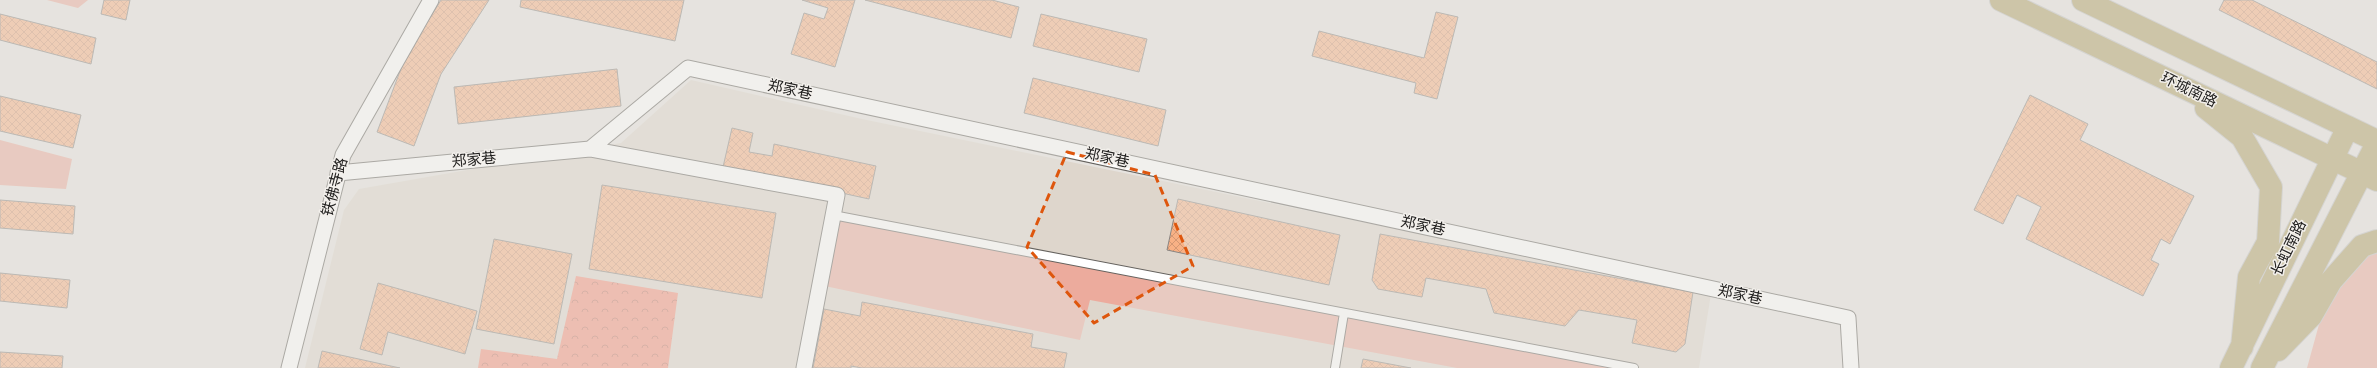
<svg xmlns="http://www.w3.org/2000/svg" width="2377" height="368" viewBox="0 0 2377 368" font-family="'Sofia Sans Condensed','Noto Sans SC',sans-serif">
<defs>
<pattern id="forest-crowns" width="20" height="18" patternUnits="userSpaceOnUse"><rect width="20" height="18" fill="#f5907c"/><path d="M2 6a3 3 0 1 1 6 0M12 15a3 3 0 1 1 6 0" fill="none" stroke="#c67565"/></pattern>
<pattern id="building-cross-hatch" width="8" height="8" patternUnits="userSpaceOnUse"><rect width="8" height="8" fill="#f8b185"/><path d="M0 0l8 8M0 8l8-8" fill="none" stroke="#d49873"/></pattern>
</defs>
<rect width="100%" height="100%" fill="#e6e3df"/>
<path fill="#ded6cc" d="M691 80 862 119 1711 294 1699 368H305L344 210 359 189 621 143Z"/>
<path fill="url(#forest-crowns)" d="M576 276 678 293 668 368H478L481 349 557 359Z"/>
<path fill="#ecab9d" d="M47 0H88L78 8Z
M0 140 72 159 66 189 0 185Z
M833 215 1634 368H1457L1090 300 1080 340 820 285Z
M2377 241V368H2307L2331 281Z"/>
<path fill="url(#building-cross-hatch)" stroke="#898582" d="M104 0H130L126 20 101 14Z
M441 0H489L441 74 414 146 377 132 405 58Z
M521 0H684L675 41 520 7Z
M802 0H855L835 67 791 54 804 13 824 19 828 8Z
M865 0H992L1019 7 1011 38Z
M2224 0H2252L2377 62V89L2219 10Z
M1436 12 1458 17 1437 99 1414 93 1416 83 1312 56 1319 31 1424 58Z
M0 14 96 38 91 64 0 40Z
M1041 14 1147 39 1139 72 1033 46Z
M617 69 621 106 458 124 454 87Z
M1033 78 1166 110 1158 146 1024 113Z
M2030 95 2088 124 2080 140 2194 196 2170 244 2161 239 2151 260 2159 264 2143 296 2026 239 2041 207 2017 195 2003 224 1974 210Z
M0 96 81 115 73 148 0 131Z
M732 128 753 133 749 152 772 156 774 144 876 166 869 199 723 167Z
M602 185 776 213 762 298 589 269Z
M1178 199 1340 235 1329 285 1167 250Z
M0 200 75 206 73 234 0 228Z
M1380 234 1693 292 1685 344 1676 352 1632 343 1637 320 1579 310 1565 326 1494 313 1486 289 1426 278 1422 297 1378 289 1372 280Z
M494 239 572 254 554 344 476 329Z
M0 273 70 280 67 308 0 301Z
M378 283 477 311 465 354 388 332 382 355 360 349Z
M862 302 1033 334 1031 347 1067 353 1064 368H862L851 366V368H813L824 309 860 316Z
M322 351 400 368H318Z
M0 352 63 356 62 368H0Z
M1363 359 1411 368H1361Z"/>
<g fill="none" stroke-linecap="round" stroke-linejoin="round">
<g stroke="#65625e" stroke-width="10">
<path id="service" d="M833 215 1634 368
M1335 368 1344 313"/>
</g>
<g stroke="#65625e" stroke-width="17">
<path id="minor" d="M590 149 837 195 804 368
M338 173 590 149 688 68 1848 318 1851 368
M289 368 343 155 431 0"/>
</g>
<g stroke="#c1c1c1" stroke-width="24">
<path id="trunk" d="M2001 0 2377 180
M2083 0 2377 141
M2206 108 2242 137 2271 187 2268 242 2249 277 2242 347
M2278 350 2311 316 2331 281 2362 246 2377 241
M2231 368 2348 127
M2262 368 2377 143"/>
</g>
<use href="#service" stroke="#fff" stroke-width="8"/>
<use href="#minor" stroke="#fff" stroke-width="15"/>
<use href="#trunk" stroke="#af9f66" stroke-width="22"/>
</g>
<path d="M0 0H2377V368H0ZM1067 152 1155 175 1193 266 1094 323 1027 247Z" fill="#e6e3df" fill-opacity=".55" fill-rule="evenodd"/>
<path fill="none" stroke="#de560d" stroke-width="3" stroke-dasharray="8 5" stroke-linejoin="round" d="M1067 152 1155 175 1193 266 1094 323 1027 247Z"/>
<g text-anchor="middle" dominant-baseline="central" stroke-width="3" stroke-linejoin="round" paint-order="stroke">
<g font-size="15" fill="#222120" stroke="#f3f0ec">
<text transform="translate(790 90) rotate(12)">郑家巷</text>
<text transform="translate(2189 90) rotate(26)">环城南路</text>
<text transform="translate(1107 158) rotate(12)">郑家巷</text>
<text transform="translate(474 160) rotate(-5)">郑家巷</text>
<text transform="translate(335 187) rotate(-75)">铁佛寺路</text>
<text transform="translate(1423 226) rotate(12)">郑家巷</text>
<text transform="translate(2289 248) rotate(-64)">长虹南路</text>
<text transform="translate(1740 295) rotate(12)">郑家巷</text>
</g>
</g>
</svg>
